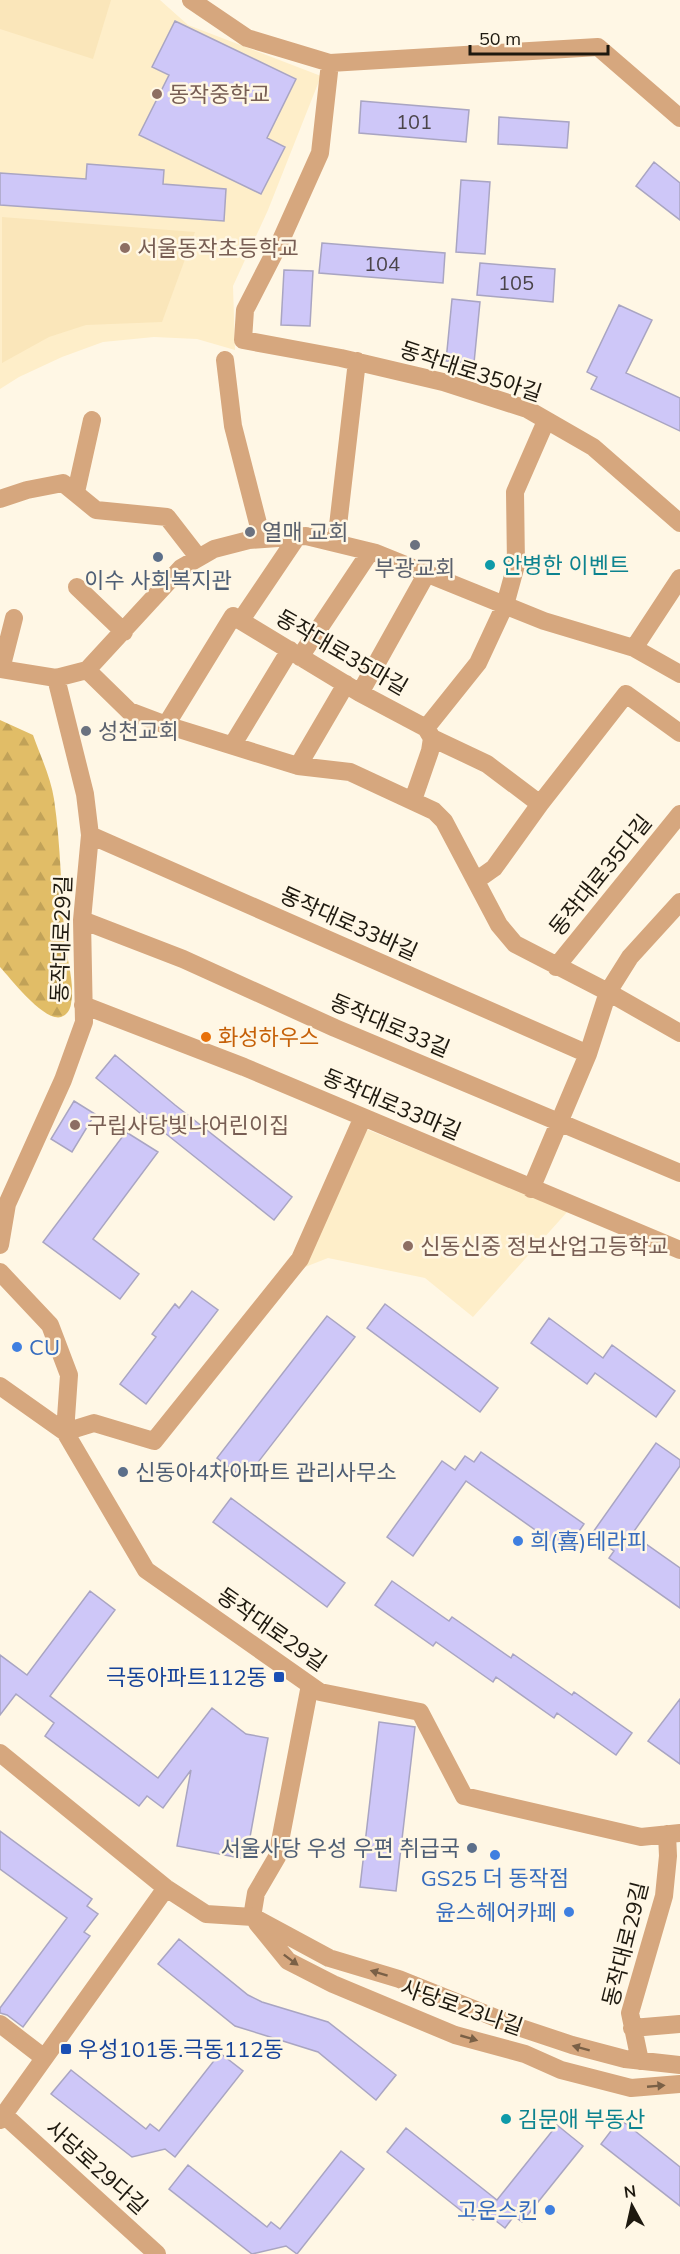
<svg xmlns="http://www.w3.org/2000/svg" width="680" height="2254" viewBox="0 0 680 2254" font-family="Mulish,'Noto Sans KR',sans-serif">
<defs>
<pattern id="forest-firs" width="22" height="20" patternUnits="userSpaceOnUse" patternTransform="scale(1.5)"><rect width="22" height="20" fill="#e1bd67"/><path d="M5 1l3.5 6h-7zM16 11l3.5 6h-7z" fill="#c1a258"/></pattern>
</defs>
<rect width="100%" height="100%" fill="#fff7e5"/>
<path fill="#feeec9" d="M0 0H160L188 25 321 76 268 210 233 286 235 350 197 339 154 337 103 342 62 357 19 377 0 389Z
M366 1129 568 1211 473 1317 425 1278 328 1258 305 1267Z"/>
<path fill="url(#forest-firs)" d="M0 720 33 735C40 755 51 778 54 799 61 846 61 894 65 940 67 961 75 983 71 1004 70 1010 67 1015 61 1017 44 1022 11 979 0 967Z"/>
<path fill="#fae6ba" d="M0 0H111L93 59 0 29Z
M2 217 195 232 162 322 86 325 49 337 2 363Z"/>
<path fill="#cec7f8" stroke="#a9a5c2" stroke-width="1.5" d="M175 21 296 79 267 138 285 147 261 194 139 135 169 75 152 67Z
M361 101 469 110 466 142 359 133Z
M499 117 569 122 567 148 498 144Z
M654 162 680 183V220L636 186Z
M87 164 164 170 163 184 226 189 224 221 0 205V173L86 179Z
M461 180 490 182 485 254 456 252Z
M322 243 445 253 443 283 319 273Z
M480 263 555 269 553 302 477 295Z
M284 270 313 271 310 326 281 325Z
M452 299 480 302 474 363 446 361Z
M619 305 652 320 626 373 680 398V431L591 389 597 377 587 372Z
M115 1055 175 1105 292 1197 274 1220 96 1078Z
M74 1101 95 1114 72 1152 51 1139Z
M126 1132 158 1152 93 1239 139 1274 120 1299 43 1242Z
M192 1291 218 1310 146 1404 120 1384 156 1337 152 1334 175 1304 179 1308Z
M385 1304 498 1388 480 1412 367 1328Z
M327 1316 355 1337 245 1479 217 1458Z
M549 1318 603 1358 612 1345 675 1391 656 1417 595 1373 587 1384 531 1343Z
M656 1443 680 1460V1466L632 1534 680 1568V1608L609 1558 614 1551 591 1535Z
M481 1452 584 1524 565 1551 466 1481 413 1556 387 1537 442 1461 455 1470 465 1456 474 1462Z
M231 1498 345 1583 327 1607 213 1522Z
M392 1581 449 1621 452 1617 511 1658 513 1654 572 1695 574 1692 632 1733 616 1755 557 1713 554 1718 496 1677 493 1682 436 1642 433 1646 375 1605Z
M90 1591 115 1610 50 1696 158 1778 212 1708 246 1734 268 1738 246 1859 177 1846 191 1770 163 1808 147 1796 139 1806 45 1736 54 1723 16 1694 0 1715V1655L27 1675Z
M680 1699V1764L648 1741Z
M379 1722 415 1727 396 1891 360 1887Z
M0 1831 92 1899 87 1906 98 1914 84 1932 90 1936 23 2027 7 2015 0 2013V2008L67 1918 0 1869Z
M179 1939 248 1995 262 2002 328 2022 396 2075 376 2100 318 2052 235 2026 158 1964Z
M220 2053 243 2071 175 2157 165 2149 132 2157 51 2094 71 2070 146 2129 150 2124 159 2131Z
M620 2119 680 2167V2206L601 2144Z
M557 2125 583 2146 522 2222 514 2216 505 2228 482 2210 473 2220 387 2152 406 2128 497 2200Z
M341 2151 364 2169 297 2254 286 2246 252 2254 169 2189 188 2165 267 2227 271 2222 280 2229Z"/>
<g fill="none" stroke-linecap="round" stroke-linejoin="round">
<path stroke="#d6a77e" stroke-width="18" d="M191 0 247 38 330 63 598 47 680 118
M330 63 320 153 281 240 245 310 243 340 341 358 443 382 527 409 593 447 680 523
M225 360 233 426 262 539
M76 492 92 420
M0 499 27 490 63 483 96 510 167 517 198 557
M336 543 357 361
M77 587 124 632
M241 620 297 537
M634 648 680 578
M300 657 370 552
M0 669 56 678 85 794 90 835 82 920 84 1022 63 1080 7 1204 0 1245
M1 669 14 618
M87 670 129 711 166 725 298 766 350 772 434 811 444 821 499 925 515 944 608 992 680 1033
M56 678 87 670 181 568 214 549 249 540 306 536 376 553 544 621 634 648 680 674
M360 693 427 573
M166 725 233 616 360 693 426 728
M432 738 487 764 540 804
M233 744 290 650
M298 766 346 684
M413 800 430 751 432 738 426 728 478 663 505 605 516 565 515 492 546 421
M90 835 588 1054
M477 880 494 868 540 804 626 694 680 733
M82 920 183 959 335 1028 680 1173
M556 967 680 814
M83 1005 244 1067 680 1250
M531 1189 588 1054 608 992 630 957 680 902
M0 1272 50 1325 69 1375 65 1432 146 1570 320 1692 420 1712 464 1796 641 1837 680 1833
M0 1386 65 1432
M65 1432 94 1423 154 1441 300 1259 363 1117
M0 1753 166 1888 206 1914 253 1917 329 1958 399 1979 521 2028 572 2045 625 2059 680 2065
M252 1917 256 1893 277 1857 310 1685
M257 1923 288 1961 333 1984 455 2035 525 2054 561 2070 631 2088 680 2084
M0 2024 43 2057
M632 2028 680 2024
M640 2061 630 2013 664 1896 668 1856 667 1834
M4 2115 157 2254
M0 2120 166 1888"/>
</g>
<defs><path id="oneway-solid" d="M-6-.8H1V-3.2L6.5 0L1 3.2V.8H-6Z" transform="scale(1.5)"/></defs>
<g fill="#7a6046">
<use href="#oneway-solid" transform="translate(291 1960) rotate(37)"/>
<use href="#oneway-solid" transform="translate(379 1973) rotate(-163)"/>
<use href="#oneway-solid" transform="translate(469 2038) rotate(16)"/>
<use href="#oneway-solid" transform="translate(581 2048) rotate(-165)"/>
<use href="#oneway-solid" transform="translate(656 2086) rotate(-5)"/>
</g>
<g fill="#8d6e63" stroke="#fff7e5" stroke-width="2">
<circle cx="157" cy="94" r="6"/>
<circle cx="125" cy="248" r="6"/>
<circle cx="75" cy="1125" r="6"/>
<circle cx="408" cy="1246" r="6"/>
</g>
<g fill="#6b7280" stroke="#fff7e5" stroke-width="2">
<circle cx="250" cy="532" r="6"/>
<circle cx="415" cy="545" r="6"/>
<circle cx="86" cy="731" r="6"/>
</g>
<g fill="#5c6f8a" stroke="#fff7e5" stroke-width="2">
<circle cx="158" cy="557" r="6"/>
<circle cx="123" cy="1472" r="6"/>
<circle cx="472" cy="1848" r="6"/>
</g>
<g fill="#0f9aa8" stroke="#fff7e5" stroke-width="2">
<circle cx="490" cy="565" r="6"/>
<circle cx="506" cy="2119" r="6"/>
</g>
<circle fill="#e8710a" stroke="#fff7e5" stroke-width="2" cx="206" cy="1037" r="6"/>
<g fill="#3f7fe0" stroke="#fff7e5" stroke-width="2">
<circle cx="17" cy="1347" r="6"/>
<circle cx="518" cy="1541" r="6"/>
<circle cx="495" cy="1855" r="6"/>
<circle cx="569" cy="1912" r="6"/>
<circle cx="550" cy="2210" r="6"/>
</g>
<g fill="#1a4fb4" stroke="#fff7e5" stroke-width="2">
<rect x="273" y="1671" width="12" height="12" rx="3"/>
<rect x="60" y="2043" width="12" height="12" rx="3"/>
</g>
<g text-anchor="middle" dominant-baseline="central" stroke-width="5" stroke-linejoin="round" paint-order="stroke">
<g font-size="20" fill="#4a4449">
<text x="414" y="121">101</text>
<text x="382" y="263">104</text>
<text x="516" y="282">105</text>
</g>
<g font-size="22" fill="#785e54" stroke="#fff7e5" text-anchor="start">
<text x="169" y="94">동작중학교</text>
<text x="137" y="248">서울동작초등학교</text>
<text x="87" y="1125">구립사당빛나어린이집</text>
<text x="420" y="1246">신동신중 정보산업고등학교</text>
</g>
<g font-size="22" fill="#1e190f" stroke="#fff7e5">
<text transform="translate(471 371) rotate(18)">동작대로35아길</text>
<text transform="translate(342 652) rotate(30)">동작대로35마길</text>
<text transform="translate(600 875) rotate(-51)">동작대로35다길</text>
<text transform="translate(349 923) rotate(24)">동작대로33바길</text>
<text transform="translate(61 939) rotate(-88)">동작대로29길</text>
<text transform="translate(390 1025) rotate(23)">동작대로33길</text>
<text transform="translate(392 1104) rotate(23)">동작대로33마길</text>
<text transform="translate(272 1629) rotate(35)">동작대로29길</text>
<text transform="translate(625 1944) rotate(-76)">동작대로29길</text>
<text transform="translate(462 2007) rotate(19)">사당로23나길</text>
<text transform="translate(97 2167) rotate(42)">사당로29다길</text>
</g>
<g font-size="22" fill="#5b616d" stroke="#fff7e5" text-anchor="start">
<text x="262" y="532">열매 교회</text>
<text x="415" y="568" text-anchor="middle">부광교회</text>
<text x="98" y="731">성천교회</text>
</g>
<g font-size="22" fill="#0d838f" stroke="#fff7e5" text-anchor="start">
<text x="502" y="565">안병한 이벤트</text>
<text x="518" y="2119">김문애 부동산</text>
</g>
<g font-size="22" fill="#4e5e75" stroke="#fff7e5">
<text x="158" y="580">이수 사회복지관</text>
<text x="135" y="1472" text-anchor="start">신동아4차아파트 관리사무소</text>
<text x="460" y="1848" text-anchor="end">서울사당 우성 우편 취급국</text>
</g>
<g font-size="22" fill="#c56008" stroke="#fff7e5" text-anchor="start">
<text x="218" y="1037">화성하우스</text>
</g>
<g font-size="22" fill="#366cbe" stroke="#fff7e5" text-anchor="start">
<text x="29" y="1347">CU</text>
<text x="530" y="1541">희(喜)테라피</text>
<text x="495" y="1878" text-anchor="middle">GS25 더 동작점</text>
<text x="557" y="1912" text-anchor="end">윤스헤어카페</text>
<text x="538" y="2210" text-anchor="end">고운스킨</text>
</g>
<g font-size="22" fill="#164399" stroke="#fff7e5" text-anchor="end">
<text x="267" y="1677">극동아파트112동</text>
<text x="78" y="2049" text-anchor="start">우성101동.극동112동</text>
</g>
</g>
<g transform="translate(632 2206) rotate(352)" stroke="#fff7e5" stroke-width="4.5" paint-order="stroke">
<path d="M0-4.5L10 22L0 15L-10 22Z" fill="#1e190f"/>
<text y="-9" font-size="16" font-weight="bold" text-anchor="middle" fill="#1e190f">N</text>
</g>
<path d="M470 45v9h138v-9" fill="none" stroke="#1e190f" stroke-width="3"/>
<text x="479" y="45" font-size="18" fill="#1e190f" stroke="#fff7e5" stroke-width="4.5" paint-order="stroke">50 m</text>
</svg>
